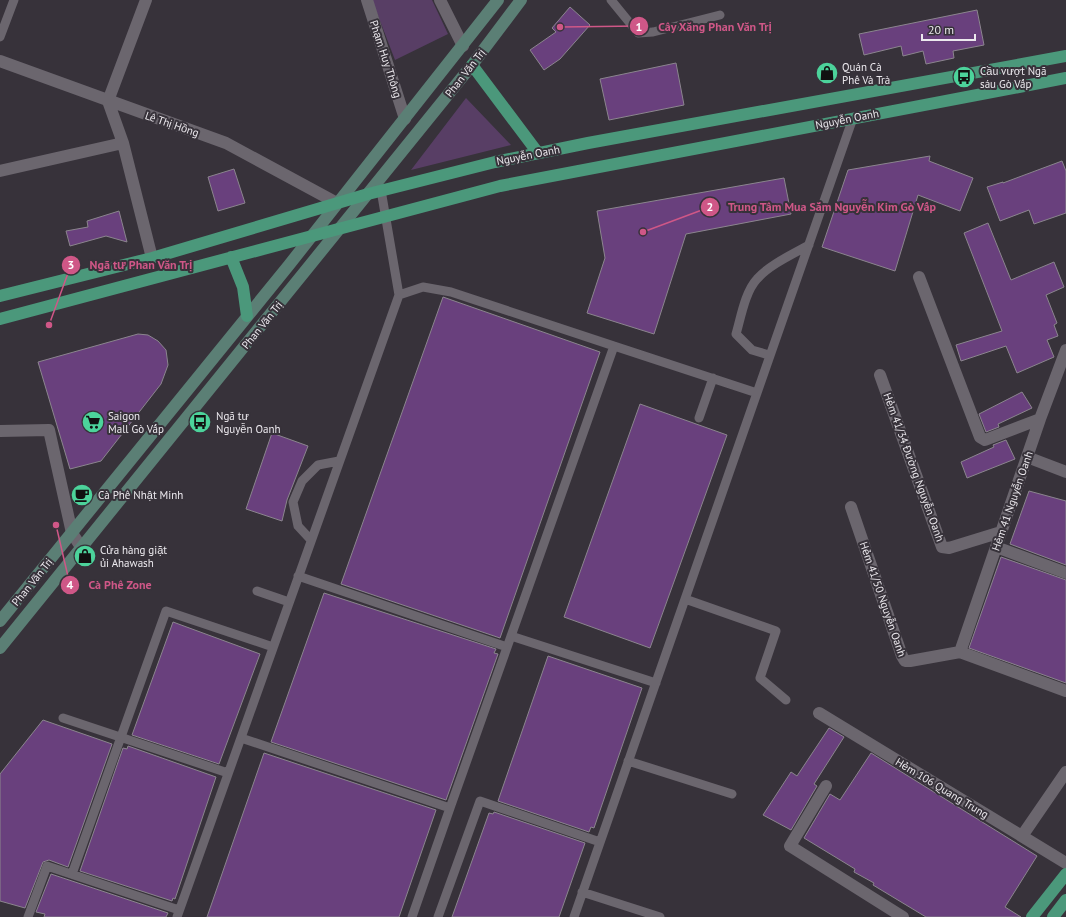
<svg xmlns="http://www.w3.org/2000/svg" width="1066" height="917" viewBox="0 0 1066 917" font-family="'PT Sans',sans-serif">
<rect width="100%" height="100%" fill="#37323a"/>
<path fill="#583e65" d="M372 0H432L448 34 395 60Z
M466 98 511 145 411 170Z"/>
<path fill="#69407d" stroke="#8b858e" d="M570 7 590 25 560 59 544 70 530 50 556 32 552 28Z
M977 10 984 45 953 51 954 58 926 64 923 51 903 56 901 46 864 55 859 34Z
M676 63 684 105 609 120 600 79Z
M930 156 929 161 973 178 960 211 918 195 895 271 822 247 848 170Z
M1062 161 1066 171V213L1034 224 1029 210 1000 221 987 187 1003 182V183Z
M234 169 245 203 218 211 208 177Z
M784 178 791 214 686 234 654 334 587 313 605 258 597 211Z
M119 211 127 242 106 236 70 246 66 231 88 227 87 221Z
M988 223 1011 280 1054 262 1064 287 1046 295 1057 323 1054 325 1058 336 1047 340 1054 357 1017 373 1006 346 961 361 956 345 1002 331 964 233Z
M443 297 600 352 500 638 341 584Z
M138 334 148 335 158 341 166 350 168 365 161 384 101 461 70 469 38 362Z
M1022 392 1032 408 998 424 999 427 986 432 979 414Z
M640 404 727 435 650 648 564 617Z
M272 433 308 446 287 500 282 521 246 509Z
M1006 440 1015 459 967 478 961 462 994 447 993 445Z
M1029 491 1066 501V565L1010 544Z
M1001 557 1066 580V683L969 648Z
M324 593 496 649 494 653 498 654 446 800 271 742Z
M173 622 260 654 219 764 132 735Z
M548 656 642 688 594 828 591 827 589 832 498 801Z
M43 720 112 744 68 867 49 860 43 862 25 908 0 901V774Z
M829 728 844 737 814 784 817 786 791 830 763 815 791 772 797 776Z
M128 746 216 777 175 899 173 898 172 901 80 871 123 748 127 749Z
M264 753 436 810 399 917H207Z
M871 753 1037 856 1005 907 1021 917H926L873 885 874 883 854 872 855 869 804 838 830 794 840 800Z
M494 812 585 843 559 917H452L489 813 493 814Z
M51 874 168 913 166 917H44L45 914 36 912Z"/>
<g fill="none" stroke-linecap="round" stroke-linejoin="round">
<path stroke="#6b666e" stroke-width="9" d="M611 0 638 33 653 32 720 15
M0 37 14 0
M399 295 423 287 451 292 614 346 450 808
M614 346 757 393
M769 355 752 350 736 334C741 317 745 292 757 279 769 265 793 254 809 245
M699 418 713 378
M311 540 298 526 293 502 302 481 318 465 339 461
M298 576 507 647
M257 591 289 602
M685 599 776 631 760 678 786 700
M511 636 656 683
M63 718 228 773
M241 738 450 808 412 917
M628 761 732 794
M72 874 166 611 273 647
M582 892 660 917
M28 917 47 866 179 910
M177 917 399 295 381 190
M438 917 480 801 600 842
M574 917 853 118"/>
<path stroke="#6b666e" stroke-width="12" d="M146 0 108 101 123 143 152 258
M367 0 405 119
M440 0 463 46
M0 61 226 143 337 203
M0 171 123 143
M919 277 980 437 985 440 1040 419
M880 375 942 547 949 548 1001 532
M0 431 49 430 72 533 81 547
M1027 457 1066 472
M851 507 902 656 905 661H910L960 652
M996 547 1066 573
M960 652 1040 419 1066 350
M960 652 1066 691
M819 713 1066 863
M826 786 790 846 903 917
M1022 836 1066 772"/>
<path stroke="#5b7f75" stroke-width="12" d="M0 621 289 265 498 0
M0 648 472 65 521 0"/>
<path stroke="#4b987b" stroke-width="12" d="M472 65 538 153
M231 257 243 287 247 316
M0 296 152 258 368 194 495 162 588 143 1066 56
M0 319 500 186 1066 78
M1032 917 1066 874
M1053 917 1066 900"/>
</g>
<defs>
<g id="shop-disc" transform="scale(1.15)"><circle r="9.5" fill="#4cd39b" stroke="#37323a"/><path d="M-5-2.5h2.3a2.7 3.5 0 0 1 5.4 0H5L5.5 6h-11ZM-1.5-2.5h3a1.5 2.3 0 0 0-3 0Z" fill="#111"/></g>
<g id="bus-disc" transform="scale(1.15)"><circle r="9.5" fill="#4cd39b" stroke="#37323a"/><path d="M-5-6H5V4H4V6H2V4H-2V6H-4V4H-5ZM-3.5-4V0h7V-4ZM-3.5 1.2v1.5H-2V1.2ZM2 1.2v1.5H3.5V1.2Z" fill="#111"/></g>
<g id="supermarket-disc" transform="scale(1.15)"><circle r="9.5" fill="#4cd39b" stroke="#37323a"/><path d="M-6-5.5h2.5l.6 2H6L4.5 2H-2.5L-4.4-4H-6ZM-1.5 3.2a1.3 1.3 0 1 0 .1 0ZM3 3.2a1.3 1.3 0 1 0 .1 0Z" fill="#111"/></g>
<g id="cafe-disc" transform="scale(1.15)"><circle r="9.5" fill="#4cd39b" stroke="#37323a"/><path d="M-5.5-4.5H6V0H3Q3 3.5 0 3.5H-2.5Q-5.5 3.5-5.5 0ZM3-3.2v2h1.7v-2ZM-6 4.5H4V6H-6Z" fill="#111"/></g>
</defs>
<g fill-rule="evenodd">
<use href="#shop-disc" x="827" y="73"/>
<use href="#bus-disc" x="964" y="77"/>
<use href="#supermarket-disc" x="93" y="422"/>
<use href="#bus-disc" x="200" y="422"/>
<use href="#cafe-disc" x="82" y="495"/>
<use href="#shop-disc" x="85" y="556"/>
</g>
<g text-anchor="middle" dominant-baseline="central" stroke-width="4" stroke-linejoin="round" paint-order="stroke">
<g font-size="11" fill="#ece9ee" stroke="#37323a">
<text transform="translate(386 59) rotate(72)">Phạm Huy Thông</text>
<text transform="translate(465 73) rotate(-52)">Phan Văn Trị</text>
<text transform="translate(847 119) rotate(-11)">Nguyễn Oanh</text>
<text transform="translate(172 124) rotate(19)">Lê Thị Hồng</text>
<text transform="translate(528 155) rotate(-11)">Nguyễn Oanh</text>
<text transform="translate(262 325) rotate(-51)">Phan Văn Trị</text>
<text transform="translate(914 467) rotate(70)">Hẻm 41/34 Đường Nguyễn Oanh</text>
<text transform="translate(1012 501) rotate(-71)">Hẻm 41 Nguyễn Oanh</text>
<text transform="translate(32 582) rotate(-51)">Phan Văn Trị</text>
<text transform="translate(883 599) rotate(71)">Hẻm 41/50 Nguyễn Oanh</text>
<text transform="translate(942 788) rotate(31)">Hẻm 106 Quang Trung</text>
</g>
<g font-size="11" fill="#ece9ee" stroke="#37323a" text-anchor="start">
<text x="842" y="67">Quán Cà<tspan x="842" dy="13">Phê Và Trà</tspan></text>
<text x="980" y="71">Cầu vượt Ngã<tspan x="980" dy="13">sáu Gò Vấp</tspan></text>
<text x="108" y="416">Saigon<tspan x="108" dy="13">Mall Gò Vấp</tspan></text>
<text x="216" y="416">Ngã tư<tspan x="216" dy="13">Nguyễn Oanh</tspan></text>
<text x="98" y="495">Cà Phê Nhật Minh</text>
<text x="100" y="550">Cửa hàng giặt<tspan x="100" dy="13">ủi Ahawash</tspan></text>
</g>
</g>
<path fill="none" stroke="#cf5787" stroke-width="1.5" d="M560 27L639 26M643 232L710 207M49 325L71 265M56 525L70 585"/>
<g fill="#cf5787" stroke="#37323a" stroke-width="1.5">
<circle cx="560" cy="27" r="4"/>
<circle cx="643" cy="232" r="4"/>
<circle cx="49" cy="325" r="4"/>
<circle cx="56" cy="525" r="4"/>
<circle cx="639" cy="26" r="10"/>
<circle cx="710" cy="207" r="10"/>
<circle cx="71" cy="265" r="10"/>
<circle cx="70" cy="585" r="10"/>
</g>
<g font-size="12" text-anchor="middle" font-weight="bold" fill="#fff">
<text x="639" y="31">1</text>
<text x="710" y="211">2</text>
<text x="71" y="269">3</text>
<text x="70" y="589">4</text>
</g>
<g font-size="12" text-anchor="middle" font-weight="bold" fill="#cf5787" stroke="#37323a" stroke-width="4" stroke-linejoin="round" paint-order="stroke">
<text x="715" y="31">Cây Xăng Phan Văn Trị</text>
<text x="832" y="211">Trung Tâm Mua Sắm Nguyễn Kim Gò Vấp</text>
<text x="141" y="269">Ngã tư Phan Văn Trị</text>
<text x="120" y="589">Cà Phê Zone</text>
</g>
<path d="M922 34v6h53v-6" fill="none" stroke="#ece9ee" stroke-width="2"/>
<text x="928" y="34" font-size="12" fill="#ece9ee" stroke="#37323a" stroke-width="3" paint-order="stroke">20 m</text>
</svg>
